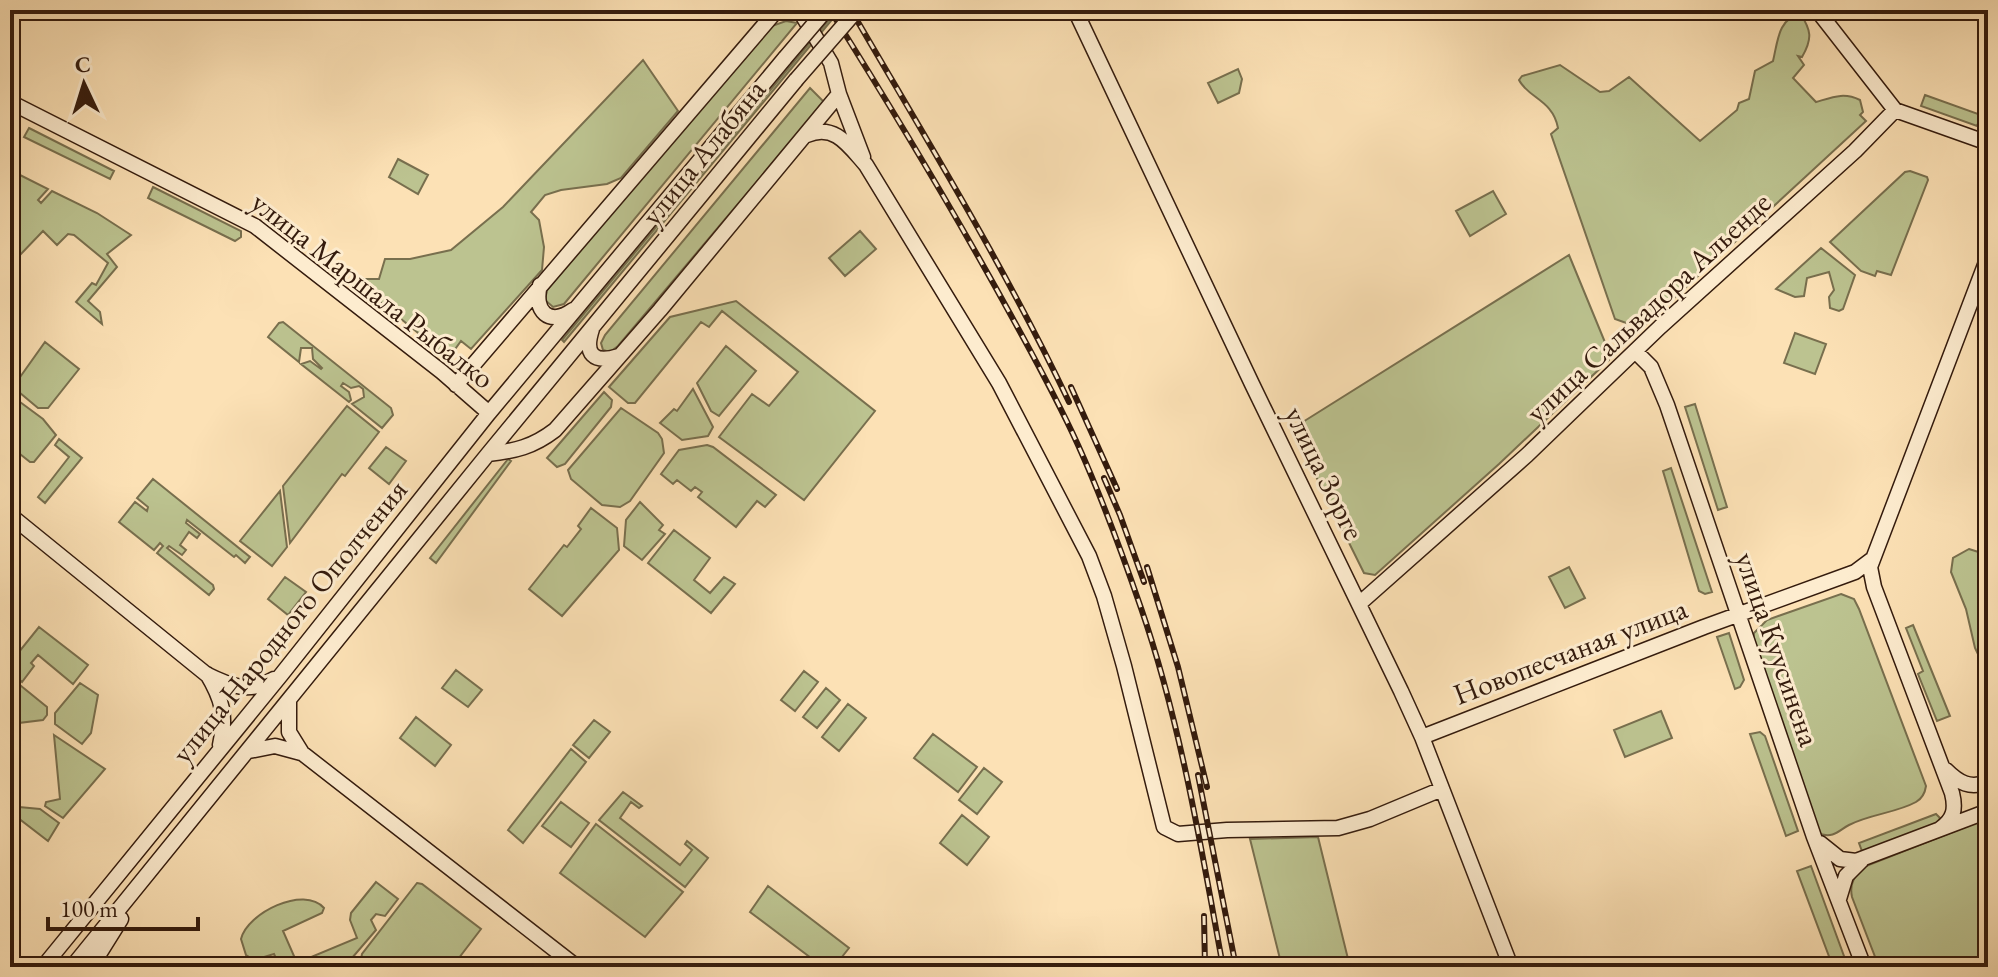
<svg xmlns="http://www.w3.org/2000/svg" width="1998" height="977" viewBox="0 0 1998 977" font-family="'EB Garamond',serif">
<rect width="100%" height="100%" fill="#fce1b5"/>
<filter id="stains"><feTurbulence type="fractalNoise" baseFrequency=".0025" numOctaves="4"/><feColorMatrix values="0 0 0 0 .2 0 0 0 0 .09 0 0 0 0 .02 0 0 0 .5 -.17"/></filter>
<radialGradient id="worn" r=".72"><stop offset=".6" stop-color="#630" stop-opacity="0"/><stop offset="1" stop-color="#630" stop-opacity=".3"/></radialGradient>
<path fill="#bcc390" stroke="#786f4e" stroke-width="2" d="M837 10H840L564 342 562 340Z
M1800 13C1811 30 1813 38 1802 57L1798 56 1804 65 1793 78 1816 102C1833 97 1844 92 1860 100L1863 112 1860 115 1866 121 1645 325 1629 324 1615 319 1551 134 1558 128C1553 100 1528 98 1519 80L1522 76 1560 65 1600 92 1609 91 1629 77 1700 141 1737 110 1739 103 1749 99 1755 71 1773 61C1778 40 1778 20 1800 13Z
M786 21 797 23 564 304 553 307 545 300 547 290 769 27Z
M643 60 678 111 621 178 607 184 561 190 545 195 531 212 539 220 544 247 542 270 471 349 461 341 453 352 440 351 361 286 364 279H379L385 259H410L451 250 503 207Z
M1238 69 1242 79 1239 93 1218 103 1208 83Z
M810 88 824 102 618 346 610 352 603 350 601 343 605 335Z
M1925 95 1981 115 1977 126 1921 106Z
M29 128 114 171 110 179 24 137Z
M398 159 428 175 418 194 389 177Z
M10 170 48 189 38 200 41 203 52 191 97 213 131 235 107 254 117 267 88 301 100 312 102 324 76 302 92 283 96 285 108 263 74 235 68 234 57 245 43 231 21 254 10 247 14 236 10 235V210L14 208 10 204Z
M1910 171 1927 177 1928 180 1891 275 1877 271 1875 276 1861 271 1830 242 1905 172Z
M153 187 241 231V237L235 241 148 198Z
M1493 191 1506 214 1470 236 1456 211Z
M860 231 876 249 845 276 829 258Z
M1821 248 1855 275 1843 309 1839 311 1830 308 1829 297 1834 290 1829 272 1807 278 1804 296 1795 297 1776 289Z
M1569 255 1609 352V360L1499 464 1375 575 1364 573 1296 436 1298 425Z
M736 301 875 411 804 500 719 437 752 394 769 406 798 372 722 311 709 327 701 322 635 403H628L609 387 670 317Z
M283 322 391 408 393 415 382 428 352 404 364 397 363 389 359 386 351 388 343 383 341 386 349 392 351 400 349 402 301 364 310 361 321 369 322 368 313 359 312 348H301L299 362 268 337 279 323Z
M1795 333 1826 344 1815 374 1784 363Z
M45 342 79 369 48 408H38L13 387Z
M726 346 756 371 719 416 711 411 697 383Z
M693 389 713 427 708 436 682 440 660 423 674 409 677 411Z
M604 392 612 400 611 407 565 464 557 467 547 458Z
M20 402 43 419 56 435 34 462H30L10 446V414Z
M1695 404 1727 507 1718 510 1685 407Z
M347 406 379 432 345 476 342 474 290 543 283 486Z
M621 408 658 433 662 439 664 453 630 501 620 507 602 505 571 479 568 470Z
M59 439 82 458 45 503 38 497 69 457 55 445Z
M707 445 713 447 776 495 765 507 757 501 736 527 698 497 702 492 695 487 691 491 677 480 673 484 661 474 679 450Z
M386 447 406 461 389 484 369 468Z
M508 459 511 461 436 563 430 558Z
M1671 468 1712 592 1705 594 1699 591 1663 471Z
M153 479 250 557 245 563 236 555 234 557 187 520 186 523 200 534 197 538 189 532 180 545 186 550 182 555 169 546 167 548 213 585 214 589 209 595 157 553 163 546 160 543 154 550 119 522 135 502 147 511 148 507 137 498Z
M280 491 287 547 272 566 240 541Z
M640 502 663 525 659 530 665 534 642 560 624 546 626 520Z
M591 508 617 528 619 550 562 616 529 589 564 545 567 547 581 529 578 526Z
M674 530 710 558 694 580 710 593 724 577 735 584 711 613 648 563Z
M1969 549 1988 555V607L1984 612 1988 633V675L1975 648 1966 609 1951 572 1953 558Z
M1569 567 1585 598 1565 608 1549 577Z
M285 577 306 592 288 615 268 599Z
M1841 594 1854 599 1859 609 1926 786C1925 793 1923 798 1916 802 1896 813 1870 814 1849 825 1838 831 1834 838 1820 834L1753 643 1754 633 1767 620Z
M1913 625 1950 716 1937 721 1918 674 1923 671 1906 628Z
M39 627 88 665 73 684 38 655 31 663 34 666 22 682 10 671V663Z
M1729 633 1744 680 1740 687 1735 689 1717 637Z
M456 670 482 690 468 707 442 688Z
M804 671 818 682 795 711 781 700Z
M10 677 47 707V715L43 720 10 724Z
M80 683 98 695 91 733 82 744 55 724V713Z
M826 688 840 700 817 728 803 717Z
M848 704 866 718 839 751 822 737Z
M1661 711 1672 738 1625 757 1614 730Z
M416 717 451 745 435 766 400 738Z
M594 720 610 732 589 758 573 745Z
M1760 732 1765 736 1798 831 1786 836 1750 734Z
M933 734 977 767 958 792 914 758Z
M54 735 105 769 63 818 45 806 46 802 60 799Z
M571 749 586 762 523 843 508 830Z
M984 768 1002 782 977 814 959 800Z
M623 792 642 806 639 808 631 802 620 818 680 865 692 850 685 844 687 841 708 858 685 887 599 820Z
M561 802 589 823 571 847 542 826Z
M19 807 40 809 59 823 48 841 13 814Z
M1936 814 1940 818 1936 825 1863 854 1859 843Z
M962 815 989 837 967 865 940 843Z
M1988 818V967H1879L1852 897C1849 883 1855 874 1866 866Z
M596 824 683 892 645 937 560 873Z
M1318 837 1350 967H1282L1250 839Z
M1811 866 1848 967H1833L1797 871Z
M376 882 398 899 385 916 376 914 371 920 376 930 346 965 280 967 274 954 254 960 246 955 241 939C247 913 304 885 324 908L322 913 283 931 297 963 357 938 350 920 351 913Z
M417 883 422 884 481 929 452 967H368L361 959 362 954Z
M768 886 849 948 834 967H823L750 912Z"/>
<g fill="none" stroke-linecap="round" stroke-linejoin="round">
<g stroke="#341b0d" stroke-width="17">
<path id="secondary" d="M796 10 801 13 831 63 839 94 863 157
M1075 10 1252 384 1401 691 1422 737 1511 967
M1817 10 1895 110
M10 102 255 226 442 372 489 413
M1895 110 1988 143
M807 135C835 123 849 146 866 165L999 383 1089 556 1104 596 1124 666 1164 827 1178 834 1227 830 1338 828 1370 819 1442 789
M540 285C533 311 549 327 573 310
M592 329C584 354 593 364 619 356
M1636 352 1651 367 1667 405 1814 837 1864 967
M456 385 777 10
M488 454C515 451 533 447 555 430L660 310 839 94
M10 515 206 674C230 686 250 694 274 679
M1359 604 1527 455 1660 327 1855 151 1895 110
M207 674C222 699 227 716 220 745
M289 702V732L302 753 577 967
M1422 737 1704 627 1855 572 1871 560
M249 751 275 746 301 753
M1946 770C1959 783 1970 789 1988 782
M1940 829C1954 819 1956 809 1952 793L1874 587 1870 567 1988 257
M1820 843 1840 859 1856 861 1988 811
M1839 899 1846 876 1862 860
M43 967 281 675 489 413 785 58
M72 967 488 454 796 80
M91 967 121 919"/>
</g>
<use href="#secondary" stroke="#fdeccf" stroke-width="14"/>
<g stroke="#341b0d" stroke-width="6">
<path id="rail" d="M830 10C888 102 944 195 997 290 1025 341 1054 392 1078 445 1102 498 1122 553 1141 608 1181 724 1201 847 1223 967
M851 10C926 139 1005 267 1069 402
M1071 387 1117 489
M1104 478 1120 515 1144 582
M1147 567 1178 667 1207 787
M1198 775 1236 967
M1204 916 1205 967"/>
</g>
<use href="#rail" stroke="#fdeccf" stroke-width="3" stroke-dasharray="9" stroke-linecap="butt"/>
<g stroke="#341b0d" stroke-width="17" stroke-linecap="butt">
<path id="secondary-bridge" d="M785 58 826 10
M796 80 857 10"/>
</g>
<use href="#secondary-bridge" stroke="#fdeccf" stroke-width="14"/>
</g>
<g text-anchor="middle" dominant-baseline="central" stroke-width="6" stroke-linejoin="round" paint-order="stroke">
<g font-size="30" fill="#341b0d" stroke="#fdeccf">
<text transform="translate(703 152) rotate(-51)">улица Алабяна</text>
<text transform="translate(373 290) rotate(38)">улица Маршала Рыбалко</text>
<text transform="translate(1648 307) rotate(-43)">улица Сальвадора Альенде</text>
<text transform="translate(1325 473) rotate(64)">улица Зорге</text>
<text transform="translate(289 621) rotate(-51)">улица Народного Ополчения</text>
<text transform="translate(1778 649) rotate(71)">улица Куусинена</text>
<text transform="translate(1570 651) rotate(-21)">Новопесчаная улица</text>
</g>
</g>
<rect width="1998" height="977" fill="none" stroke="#fce1b5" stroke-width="40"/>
<rect x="12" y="12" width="1974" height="953" fill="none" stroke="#341b0d" stroke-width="4"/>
<rect x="20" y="20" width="1958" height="937" fill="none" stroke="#341b0d" stroke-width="2"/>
<g transform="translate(84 84) rotate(356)" stroke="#fdeccf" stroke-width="6" paint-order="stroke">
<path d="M0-6L14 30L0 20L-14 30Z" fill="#341b0d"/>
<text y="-12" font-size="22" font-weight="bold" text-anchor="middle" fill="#341b0d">С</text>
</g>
<path d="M48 917v12h150v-12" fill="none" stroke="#341b0d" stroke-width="4"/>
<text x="60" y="917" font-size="24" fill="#341b0d" stroke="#fdeccf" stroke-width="6" paint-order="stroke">100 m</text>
<rect width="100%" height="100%" filter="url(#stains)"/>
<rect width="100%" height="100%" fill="url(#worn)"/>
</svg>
